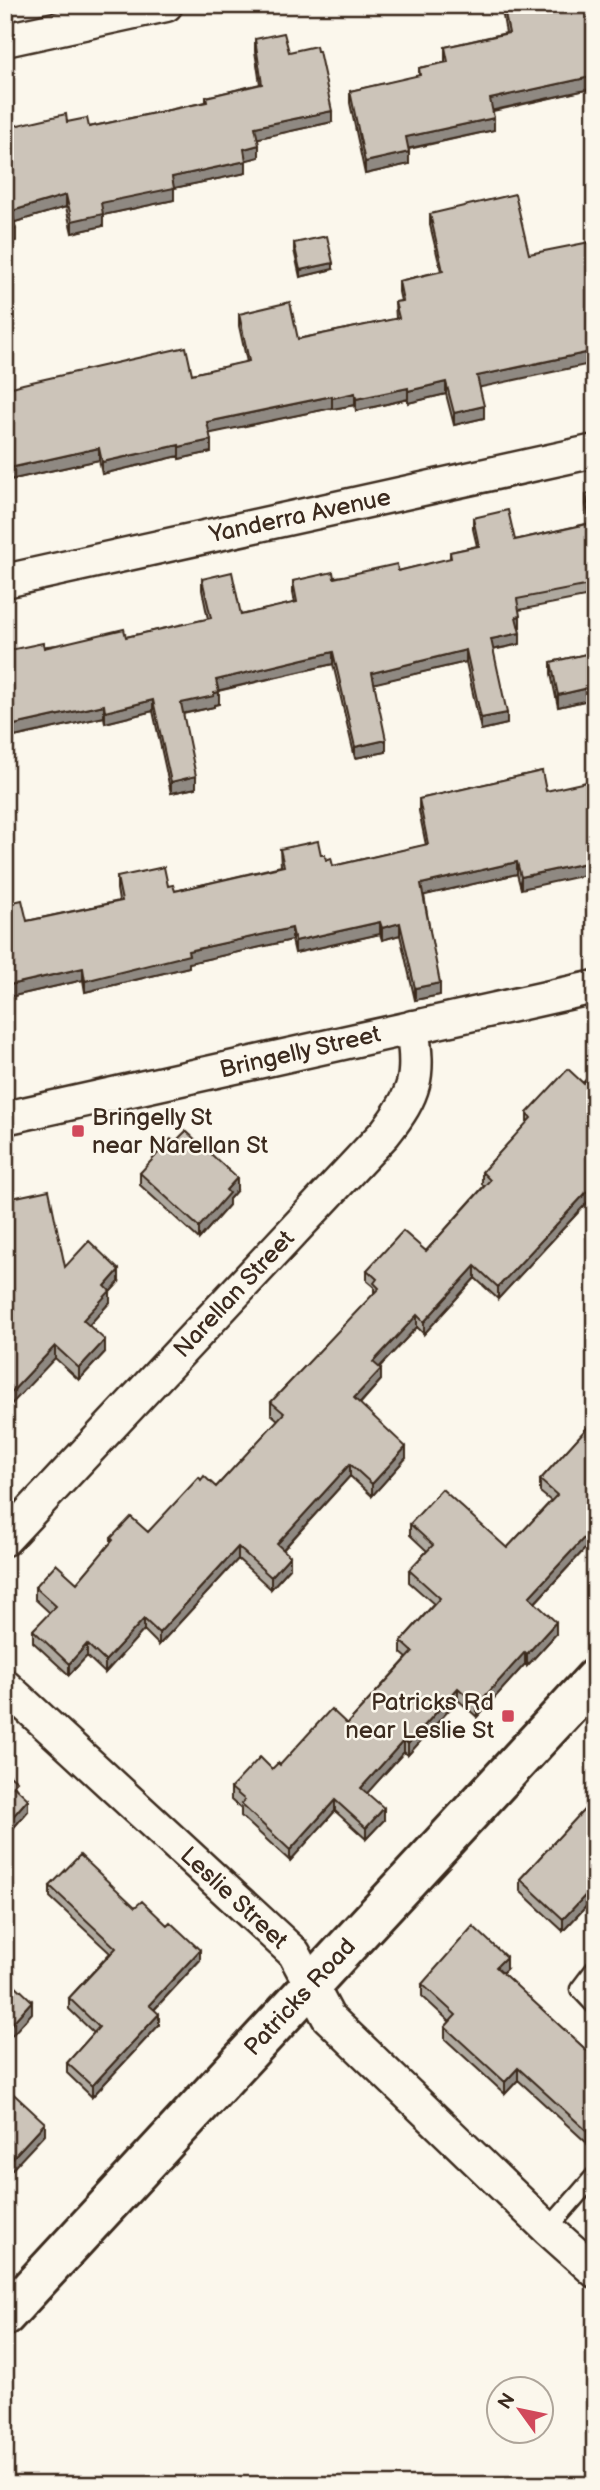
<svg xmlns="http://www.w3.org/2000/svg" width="600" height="2490" viewBox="0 0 600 2490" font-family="'Balsamiq Sans',sans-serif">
<rect width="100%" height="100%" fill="#fbf7ec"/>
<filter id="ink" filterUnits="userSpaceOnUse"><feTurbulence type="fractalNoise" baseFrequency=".0143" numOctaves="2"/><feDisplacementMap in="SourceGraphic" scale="14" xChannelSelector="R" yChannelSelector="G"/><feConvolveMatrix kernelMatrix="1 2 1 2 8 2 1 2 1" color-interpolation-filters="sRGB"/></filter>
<g filter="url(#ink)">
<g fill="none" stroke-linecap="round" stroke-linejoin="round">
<g stroke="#3b2a1e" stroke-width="21">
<path id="service" d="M595 1968 579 1989 595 2006
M548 2229 595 2175"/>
</g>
<g stroke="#3b2a1e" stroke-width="37">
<path id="minor" d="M5 40 166 5
M5 581 595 451
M5 1118 595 987
M5 1539 385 1133C416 1093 420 1077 412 1027
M5 1686 294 1953 328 2017 548 2229 595 2271"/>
</g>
<g stroke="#3b2a1e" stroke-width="44">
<path id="secondary" d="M5 2316 595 1678"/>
</g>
<use href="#service" stroke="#fbf7ec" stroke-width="16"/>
<use href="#minor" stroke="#fbf7ec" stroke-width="32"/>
<use href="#secondary" stroke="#fbf7ec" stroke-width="38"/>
</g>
<path fill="#afa99f" stroke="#3b2a1e" stroke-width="2" d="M501 5H551L553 13 595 5V88L493 111 494 130 409 149V164L365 174 350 103V91L419 76V68L445 63V47L506 33Z
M255 39 289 52 332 122 258 138 259 157 246 160V173L174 188V200L103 215V226L72 233 66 207 15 222 16 241 5 128 67 122 89 127 206 102V97L260 84 255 51Z
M430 214 479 388 484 418 454 425 446 394 408 403V399L356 411 355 405 332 409V408L209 433 211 452 179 459V456L102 474 99 460 5 481V389L192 374 247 362 239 326V314L298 339 396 319 395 302 401 301 399 292V281L441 271 430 225Z
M294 243 333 269 300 277 294 250Z
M595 492V595L519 610 520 627H519L520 644 493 650 507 724 481 730 466 662 374 683 386 752 355 758 333 664 218 691 219 704 214 705V707L183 714 196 788 171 793 153 711 105 723 104 717 5 739V651L126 637 208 619 202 590V579L241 615 295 603 293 593V581L398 571 450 559V552L477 546 473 529V518L515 540 590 523 586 505V494Z
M595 652V705L593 699 558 707 551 674V662Z
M542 771 521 889 517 874 424 895 440 995 415 1000 400 935 382 940 380 934 295 953 292 940 189 963V967L85 992 83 980 5 998V904L27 921 119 901 117 889V877L168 886 175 891 281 866 280 849 321 855 333 866 426 845 419 811V799Z
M595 1070V1194L498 1299 475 1278 424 1334 417 1327 379 1367 381 1380 360 1404 406 1458 372 1496 350 1476 283 1550 290 1568 271 1589 238 1559 159 1645 144 1630 105 1673 87 1656 69 1675 33 1642V1630L50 1613 35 1599V1587L77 1583 111 1543V1538L148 1532 201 1480 216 1487 278 1420 271 1414V1402L374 1294V1287L367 1281V1270L426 1251 484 1186 482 1184V1172L527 1123V1113L583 1083Z
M175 1142 237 1190 229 1199V1205L199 1239 140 1185V1173Z
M5 1190 7 1199 65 1267 119 1282 110 1292V1302L89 1325 105 1352 79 1380 55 1358 5 1325Z
M595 1419V1538L535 1603 556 1634 527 1666 525 1664 477 1717 458 1700 408 1755 404 1752 367 1793 384 1820 366 1839 335 1811 290 1861 241 1816V1809L231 1800V1788L280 1765 347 1724 407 1658 401 1653V1641L434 1604 409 1582V1570L427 1551 410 1535V1524L507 1548 551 1501 540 1492V1480Z
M5 1771 17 1789 28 1811 9 1833 5 1830Z
M595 1798V1897L563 1931 520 1891V1879Z
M50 1886 135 1907 200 1960 154 2010 159 2025 92 2097 67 2073V2063L94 2033 69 2009V1998L110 1953 50 1897Z
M506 1969 502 1973 595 2058V2134L587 2143 518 2080 505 2094 445 2039V2027L450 2022 422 1996V1984Z"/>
<path fill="#8f8982" stroke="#3b2a1e" stroke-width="2" d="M595 76V88L490 111V99Z
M332 111V122L255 139V127Z
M494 118V130L406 149V137Z
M259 145V157L244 161V149Z
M409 152V164L365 174V162Z
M246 161V173L174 188V200L103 215V226L72 233V221L101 203 172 177Z
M66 195V207L12 223V211Z
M16 229V241L5 243V231Z
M333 263V269L300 277V270Z
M595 351V363L477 388V376Z
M446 382V394L408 403V391Z
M408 388V399L356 411V399Z
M355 393V405L332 409V398Z
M332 396V408L207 434V422Z
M484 406V418L454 425V413Z
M211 440V452L179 459V447Z
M179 445V456L102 474V462Z
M99 448V460L5 481V469Z
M520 616V627L516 628V617Z
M520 633V644L491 650V639Z
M466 650V662L372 684V673Z
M333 652V664L216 691V680Z
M593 687V699L558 707V695Z
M219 692V704L214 705V707L181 714V703Z
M153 700V711L105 723V712Z
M104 705V717L5 739V727Z
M507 713V724L481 730V718Z
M386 740V752L355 758V747Z
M196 776V788L171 793V782Z
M595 861V873L521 889V877Z
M517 862V874L421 896V884Z
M380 922V934L295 953V941Z
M400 923V935L382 940V928Z
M292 928V940L189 963V967L85 992V981L188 951Z
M83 968V980L5 998V986Z
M440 983V995L415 1000V988Z
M237 1178V1190L229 1199V1205L199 1239V1227L226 1190Z
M595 1183V1194L498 1299V1287Z
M475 1266V1278L424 1334V1322Z
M119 1270V1282L110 1292V1302L83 1332V1320L105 1286Z
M417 1315V1327L373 1374V1362Z
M105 1340V1352L79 1380V1368Z
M55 1346V1358L5 1411V1399Z
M381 1369V1380L354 1410V1398Z
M406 1447V1458L372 1496V1484Z
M350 1464V1476L277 1556V1544Z
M595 1526V1538L529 1609V1597Z
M238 1547V1559L159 1645V1633Z
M290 1556V1568L271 1589V1577Z
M144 1619V1630L105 1673V1661Z
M556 1622V1634L527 1666V1654Z
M87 1644V1656L69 1675V1664Z
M525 1652V1664L477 1717V1705Z
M458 1688V1700L408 1755V1744Z
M404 1740V1752L361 1800V1788Z
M28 1799V1811L9 1833V1821Z
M335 1800V1811L290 1861V1850Z
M384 1808V1820L366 1839V1828Z
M595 1885V1897L563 1931V1919Z
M200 1950V1960L149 2015V2005Z
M506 1957V1969L496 1979V1967Z
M32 2001V2013L5 2043V2031Z
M159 2014V2025L92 2097V2086Z
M518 2068V2080L505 2094V2082Z
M595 2122V2134L587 2143V2131Z
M45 2123V2134L5 2177V2166Z"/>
<path fill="#ccc4b9" stroke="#3b2a1e" stroke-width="2" d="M503 5H551L553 13 585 5H595V76L490 99 494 118 406 137 409 152 365 162 350 91 420 75 419 68 448 62 445 47 509 33Z
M284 33 289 52 316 46 317 51H319L332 111 255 127 259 145 244 149 246 161 172 177 174 188 101 203 103 214 72 221 66 195 12 211 16 229 5 231V128L66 114 67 122 87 118 89 127 207 102 206 97 262 84 255 39Z
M515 194 529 254 595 241V351L477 376 484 406 454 413 446 382 408 391V388L356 399 355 393 332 398V396L207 422 211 440 179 447V445L102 462 99 448 5 469V389L23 384 186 347 192 374 249 361 239 314 290 302 298 339 399 318 395 302 403 301 399 281 443 271 430 214Z
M327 236 333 263 300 270 294 243Z
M595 492V584L517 599 520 616 516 617 520 633 491 639 507 713 481 718 466 650 372 673 386 740 355 747 333 652 216 680 219 692 214 693V696L181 703 196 776 171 782 153 700 105 712 104 705 5 727V651L43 643 44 648 124 629 126 637 211 618 202 579 232 572 241 615 297 602 293 581 333 572 334 578 397 564 398 571 451 558 450 552 479 546 473 518 508 510 515 540 592 523 586 494Z
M595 652V693L593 687 558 695 551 662Z
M542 771 546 791 595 780V861L521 877 517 862 421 884 440 983 415 988 400 923 382 928 380 922 295 941 292 928 188 951 189 955 85 981 83 968 5 986V904L22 900 27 921 122 901 117 877 164 867 168 886 173 885 175 891 284 866 280 849 318 841 321 855H325L326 860 331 858 333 866 428 844 419 799Z
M568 1069 583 1083 595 1070V1183L498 1287 475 1266 424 1322 417 1315 373 1362 381 1369 354 1398 406 1447 372 1484 350 1464 277 1544 290 1556 271 1577 238 1547 159 1633 144 1619 105 1661 87 1644 69 1664 33 1630 56 1606 35 1587 56 1564 77 1583 113 1540 111 1538 131 1517 148 1532 199 1477 201 1480 204 1476 216 1487 284 1413 271 1402 379 1288 374 1283 377 1279 367 1270 403 1231 426 1251 490 1180 482 1172 531 1118 527 1113Z
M186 1131 237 1178 226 1190 229 1193 199 1227 140 1173 171 1139 175 1142Z
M5 1190 7 1199 49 1190 65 1267 89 1241 119 1270 105 1286 110 1291 83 1320 105 1340 79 1368 55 1346 5 1399V1327L12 1319 5 1313Z
M595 1419V1526L529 1597 556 1622 527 1654 525 1652 477 1705 458 1688 408 1744 404 1740 361 1788 384 1808 366 1828 335 1800 290 1850 241 1804 245 1800 231 1788 260 1757 272 1769 278 1763 280 1765 331 1709 347 1724 413 1652 401 1641 440 1598 409 1570 433 1545 410 1524 442 1489 507 1548 557 1495 540 1480Z
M5 1771 17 1781 13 1785 28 1799 9 1821 5 1818Z
M595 1798V1885L563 1919 520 1879Z
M80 1855 135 1907 142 1901 167 1925 170 1922 200 1950 149 2005 159 2014 92 2086 67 2063 99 2027 69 1998 116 1948 50 1886Z
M473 1926 506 1957 496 1967 595 2058V2122L587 2131 518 2068 505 2082 445 2027 456 2015 422 1984Z
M13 1983 32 2001 5 2031V1991Z
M5 2086 45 2123 5 2166Z"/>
</g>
<g fill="#d1495b" stroke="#fbf7ec" stroke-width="2.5">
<rect x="71" y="1124" width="14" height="14" rx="3.5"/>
<rect x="501" y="1709" width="14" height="14" rx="3.5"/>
</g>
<g text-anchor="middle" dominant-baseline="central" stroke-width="5" stroke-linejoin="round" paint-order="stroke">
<g font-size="24" fill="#3b2a1e" stroke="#fbf7ec">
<text transform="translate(300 516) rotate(-12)">Yanderra Avenue</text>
<text transform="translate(300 1052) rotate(-13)">Bringelly Street</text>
<text transform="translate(234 1294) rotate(-47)">Narellan Street</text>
<text transform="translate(234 1898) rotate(43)">Leslie Street</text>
<text transform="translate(300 1997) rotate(-47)">Patricks Road</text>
</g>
<g font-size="24" fill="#3b2a1e" stroke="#fbf7ec" text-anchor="start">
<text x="92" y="1117">Bringelly St<tspan x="92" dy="28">near Narellan St</tspan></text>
<text x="494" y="1702" text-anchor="end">Patricks Rd<tspan x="494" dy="28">near Leslie St</tspan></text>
</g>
</g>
<rect width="600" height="2490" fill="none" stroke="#fbf7ec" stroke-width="28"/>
<rect x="14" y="14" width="572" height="2462" fill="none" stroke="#3b2a1e" stroke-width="2.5" filter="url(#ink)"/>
<g transform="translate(520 2410) rotate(303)"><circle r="33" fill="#fbf7ec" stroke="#aea59a" stroke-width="2"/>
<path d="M0-5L12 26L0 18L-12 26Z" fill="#d1495b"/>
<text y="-10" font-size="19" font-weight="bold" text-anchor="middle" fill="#3b2a1e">N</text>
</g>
</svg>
